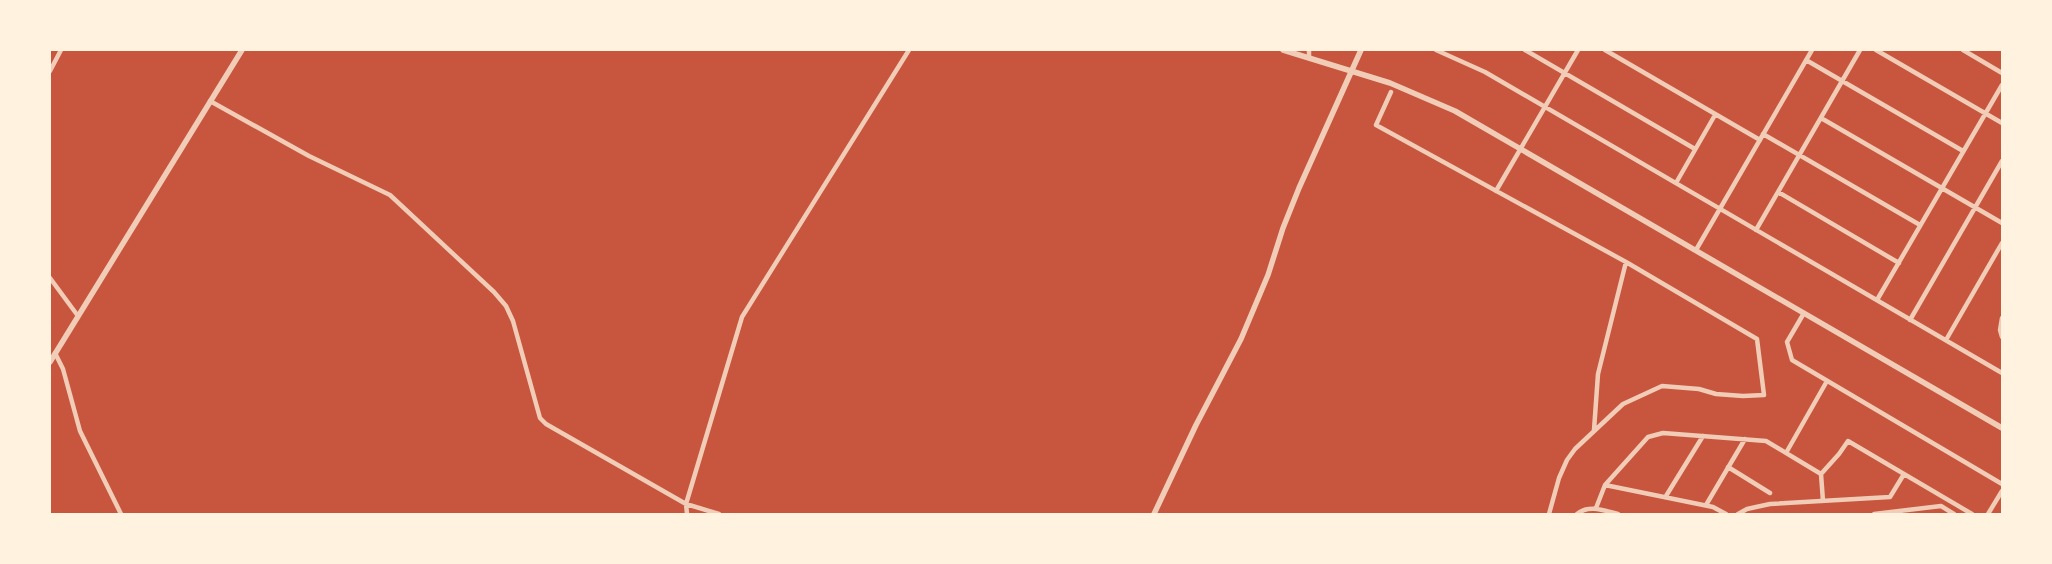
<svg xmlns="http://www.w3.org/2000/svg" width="2052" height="564" viewBox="0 0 2052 564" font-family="'Nunito Sans',sans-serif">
<rect width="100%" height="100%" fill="#c8553d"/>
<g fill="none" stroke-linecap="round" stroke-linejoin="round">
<path stroke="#f1ccb7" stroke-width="4.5" d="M1436 50 1485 72 2002 373
M1525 50 1695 149
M1605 50 1760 140
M1876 50 2002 123
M1963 50 2002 73
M1309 58V50
M1806 60 1963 151
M50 71 61 50
M1391 92 1376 125 1626 262 1757 339 1764 395 1743 396 1716 394 1699 389 1662 386 1623 404 1575 449 1567 460 1559 478 1549 514
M210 101 309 156 390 195 494 292 506 306 513 321 540 418 546 424 686 504 719 514
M1821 118 2002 223
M1763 134 1920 225
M1676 183 1715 115
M1496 191 1578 50
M1778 192 1899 263
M1756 230 1860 50
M1696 250 1812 50
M50 278 78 316
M1877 300 2002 85
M1804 313 1787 342 1792 360 2002 484
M2002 318 2000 330 2002 337
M1910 320 2002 161
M1946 340 2002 243
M55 353 63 369 80 431 121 514
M1594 430 1598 374 1626 262
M1786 453 1827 381
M1728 467 1770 493
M1821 474 1823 501
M1605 485 1713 507 1726 514
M1666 496 1703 436
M1706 505 1745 439
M1596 508 1605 485 1648 437 1663 433 1766 441 1821 474 1839 454 1848 441 1972 514
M687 514 686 504 742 317 909 50
M1577 514C1589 504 1605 511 1618 514
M1738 514 1747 509 1770 504 1890 497 1904 474
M1874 514 1941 506 1954 514
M1988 514 2002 491"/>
<path stroke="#f1ccb7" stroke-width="5.5" d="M1283 50 1390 83 1455 111 2002 428
M50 362 242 50
M1154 514 1196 425 1241 339 1268 275 1283 228 1299 188 1361 50"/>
</g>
<rect width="2052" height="564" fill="none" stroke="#fff3e0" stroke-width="102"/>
</svg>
